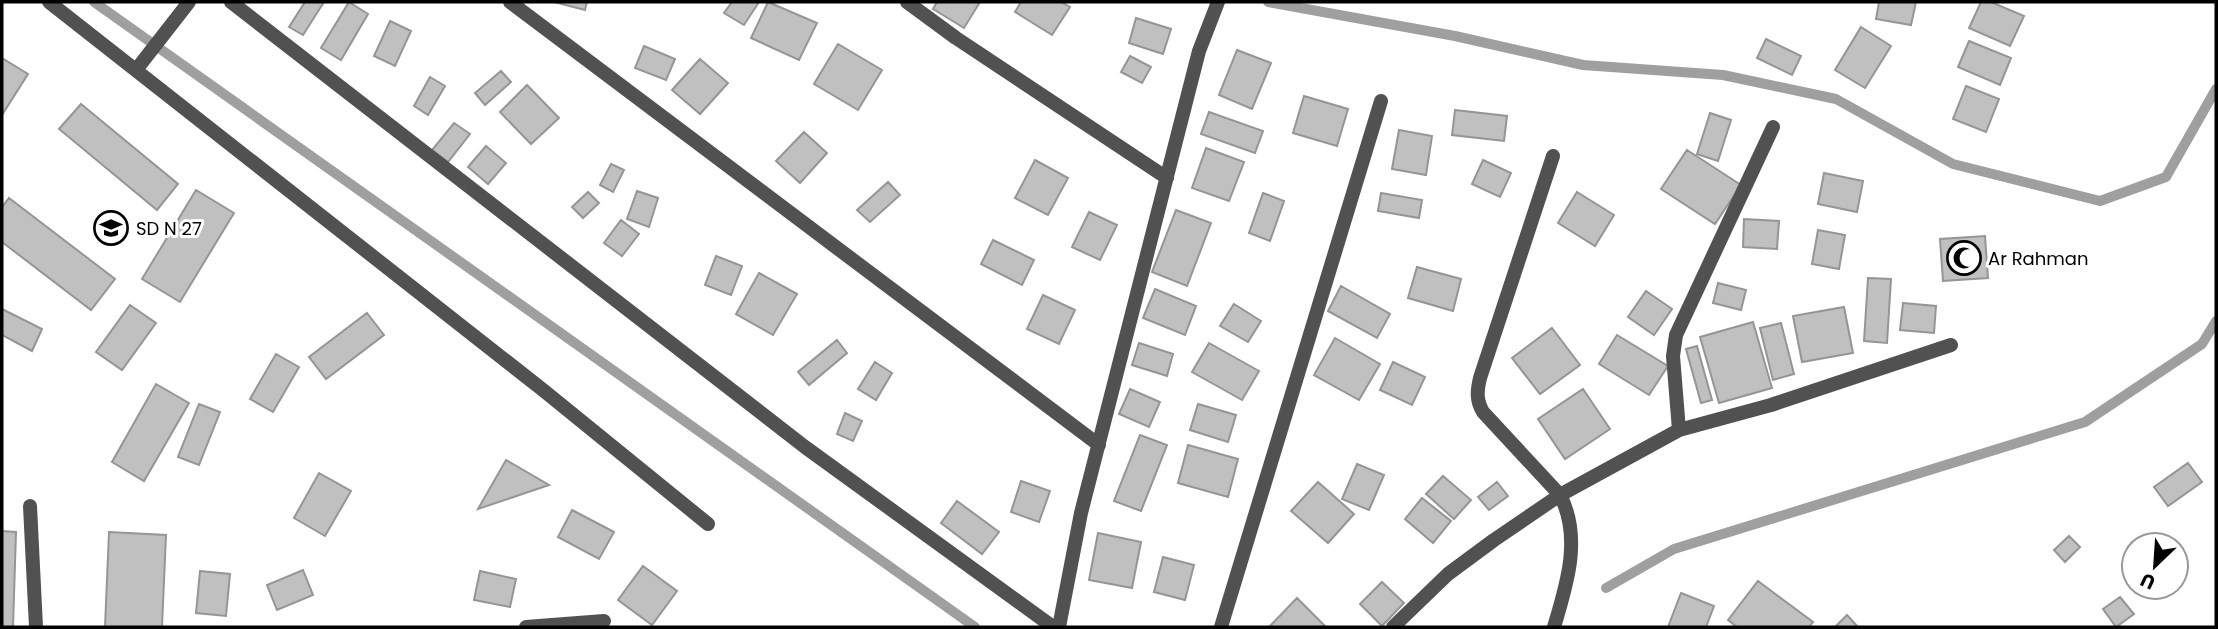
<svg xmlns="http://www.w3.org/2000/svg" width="2218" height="629" viewBox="0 0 2218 629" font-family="Poppins,sans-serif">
<rect width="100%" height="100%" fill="#fff"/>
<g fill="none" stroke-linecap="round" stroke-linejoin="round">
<path stroke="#9f9f9f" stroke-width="10" d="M94 2 975 627
M1268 2 1455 36 1583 65 1723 75 1836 99 1953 164 2100 201 2166 177 2216 89
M1606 588 1674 549 2085 422 2202 344 2216 321"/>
</g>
<path fill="#c0c0c0" stroke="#959595" stroke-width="2" d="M305 2H324L303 35 289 27Z
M349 2 368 14 341 60 321 48Z
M554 2H587L585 10Z
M732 2H759L744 25 724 13Z
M768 2 817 23 799 60 751 38Z
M937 2H980L964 28 933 9Z
M1021 2H1061L1070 7 1052 35 1015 12Z
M1879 2H1916L1911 25 1876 19Z
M1981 2H1991L2024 16 2010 46 1969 28Z
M1136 18 1171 29 1163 54 1129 43Z
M390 21 411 31 395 66 374 56Z
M1861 27 1891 46 1865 88 1835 70Z
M1766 39 1801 56 1792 75 1757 58Z
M1969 41 2011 58 2000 85 1958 67Z
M838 44 882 70 858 110 814 84Z
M644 46 675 59 666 80 635 68Z
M1237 50 1271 63 1252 109 1219 95Z
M1130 56 1151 67 1142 83 1121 72Z
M2 58 28 74 2 115Z
M700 59 728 83 700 114 672 90Z
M501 71 511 82 485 105 475 93Z
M430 77 445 86 428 115 414 106Z
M527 85 559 118 531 144 500 112Z
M1966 86 1999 99 1986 132 1953 119Z
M1304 96 1348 109 1337 146 1293 133Z
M81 104 178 184 157 210 59 129Z
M1455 110 1507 116 1504 141 1452 135Z
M1209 112 1263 131 1255 153 1201 134Z
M1710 113 1731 120 1718 161 1697 154Z
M454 123 470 134 448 162 432 150Z
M1399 130 1432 136 1426 175 1392 169Z
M804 132 827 153 800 183 776 161Z
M486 146 506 163 488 184 468 167Z
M1206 148 1244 162 1229 201 1192 188Z
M1687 150 1741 185 1715 224 1661 189Z
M1035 160 1068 178 1048 215 1015 198Z
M1483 160 1511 173 1500 197 1472 184Z
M611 164 624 170 613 192 600 185Z
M1824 173 1863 181 1857 212 1818 204Z
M888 182 900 195 870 222 857 210Z
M196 190 234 213 180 302 142 279Z
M637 191 658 198 649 227 627 219Z
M588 192 599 203 583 218 572 207Z
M1577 192 1614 215 1595 246 1558 223Z
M1263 193 1284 201 1270 241 1249 233Z
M1381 193 1422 200 1419 218 1378 211Z
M9 198 115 279 91 310 2 242V207Z
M1176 210 1211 223 1187 286 1152 272Z
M1089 212 1117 225 1100 260 1072 247Z
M1744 219 1779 221 1777 249 1743 247Z
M621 220 639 234 622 256 604 243Z
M1818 230 1845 235 1839 269 1812 264Z
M1985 236 1988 278 1943 281 1940 239Z
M993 240 1034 260 1022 285 981 264Z
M716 256 742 266 731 295 705 285Z
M1417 267 1461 279 1453 311 1408 298Z
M759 273 797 294 773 335 736 314Z
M1868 278 1891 279 1887 343 1864 341Z
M1718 283 1746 290 1741 310 1713 303Z
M1341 286 1390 314 1377 338 1328 311Z
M1155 289 1196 306 1185 335 1143 318Z
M1646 291 1672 309 1654 335 1628 317Z
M1043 295 1075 310 1059 344 1027 329Z
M1903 303 1936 306 1934 333 1900 330Z
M1234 304 1261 321 1248 342 1220 326Z
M130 305 156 323 122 370 96 352Z
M1844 307 1853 353 1802 362 1793 316Z
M2 309 42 329 32 351 2 335Z
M367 313 384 335 326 379 309 357Z
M1753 322 1772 388 1719 403 1700 337Z
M1781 323 1794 374 1773 380 1760 328Z
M1552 328 1580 365 1540 394 1512 358Z
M1617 335 1668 366 1649 395 1599 364Z
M1335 338 1380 364 1359 400 1314 375Z
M837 340 847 353 809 385 798 372Z
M1139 343 1173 354 1167 376 1132 365Z
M1209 343 1259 371 1242 400 1192 372Z
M1697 346 1712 400 1701 403 1686 349Z
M276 354 299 367 273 412 250 399Z
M875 362 892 373 876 400 858 389Z
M1393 362 1425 377 1412 405 1380 390Z
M156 384 189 403 144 481 112 462Z
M1130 389 1160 402 1149 427 1119 414Z
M1583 389 1610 429 1565 459 1538 419Z
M199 404 220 412 199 465 178 457Z
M1198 404 1236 415 1228 442 1190 430Z
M845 413 862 421 853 441 837 434Z
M1140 435 1167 445 1141 511 1114 501Z
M1188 445 1238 459 1228 497 1178 483Z
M506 460 549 485 478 509Z
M2188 463 2202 482 2168 506 2154 487Z
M1357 464 1384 475 1369 510 1342 499Z
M319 473 351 491 325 536 294 518Z
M1443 476 1471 500 1454 519 1426 494Z
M1021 481 1050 491 1039 522 1011 512Z
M1318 482 1354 514 1328 543 1291 511Z
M1497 482 1508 496 1489 510 1478 497Z
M1422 498 1451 521 1433 543 1405 519Z
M957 501 999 532 982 554 941 523Z
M572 510 614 532 599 559 558 537Z
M2 531 16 532 13 627H2Z
M109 532 166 535 162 627H105Z
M1098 533 1141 542 1132 588 1089 580Z
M2069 536 2080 547 2065 562 2054 550Z
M1163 557 1194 565 1185 600 1154 592Z
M643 566 677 591 652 625 618 600Z
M303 570 313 595 277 610 267 585Z
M200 571 230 574 226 616 196 613Z
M480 571 516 579 510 607 474 600Z
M1758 581 1813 622 1809 627H1737L1728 620Z
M1382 582 1404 603 1382 626 1360 604Z
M1681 593 1714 606 1706 627H1668Z
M2120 597 2134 614 2116 627 2103 609Z
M1297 598 1326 627H1269Z
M1847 615 1858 627H1835Z"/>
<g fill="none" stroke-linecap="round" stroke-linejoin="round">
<path stroke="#515151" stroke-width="14" d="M49 2 543 390 708 524
M231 2 805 447 1053 627
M510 2 1099 445
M907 2 956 38 1167 178
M136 70 189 2
M1553 156 1480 378C1477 391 1476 400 1483 412L1560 495C1582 537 1567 584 1554 627
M1679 430 1673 356 1676 335 1773 127
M30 506 36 627
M526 627 604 621
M1059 627 1081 513 1199 51 1218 2
M1221 627 1381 101
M1393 627 1448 574 1494 540 1560 495 1679 430 1771 405 1951 345"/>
</g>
<defs>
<g id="school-ring" transform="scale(1.75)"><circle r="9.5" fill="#fff" stroke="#000" stroke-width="1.5"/><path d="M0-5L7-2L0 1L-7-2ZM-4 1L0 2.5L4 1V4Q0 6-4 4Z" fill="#000"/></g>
<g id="mosque-ring" transform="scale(1.75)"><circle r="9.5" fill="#fff" stroke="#000" stroke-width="1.5"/><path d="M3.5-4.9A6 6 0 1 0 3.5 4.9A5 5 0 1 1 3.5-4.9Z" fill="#000"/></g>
</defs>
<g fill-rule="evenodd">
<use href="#school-ring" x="111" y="228"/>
<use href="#mosque-ring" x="1964" y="258"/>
</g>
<g text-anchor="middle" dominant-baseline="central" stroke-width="6" stroke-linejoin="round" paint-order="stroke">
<g font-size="18" fill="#000" stroke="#fff" text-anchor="start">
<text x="136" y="228">SD N 27</text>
<text x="1988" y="258">Ar Rahman</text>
</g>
</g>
<rect width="2218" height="629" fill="none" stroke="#000000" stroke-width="7"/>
<g transform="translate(2155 566) rotate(205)"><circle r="33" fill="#ffffff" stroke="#999999" stroke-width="2"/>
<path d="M0-5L12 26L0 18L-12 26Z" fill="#000000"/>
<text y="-10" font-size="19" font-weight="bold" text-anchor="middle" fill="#000000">U</text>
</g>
</svg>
